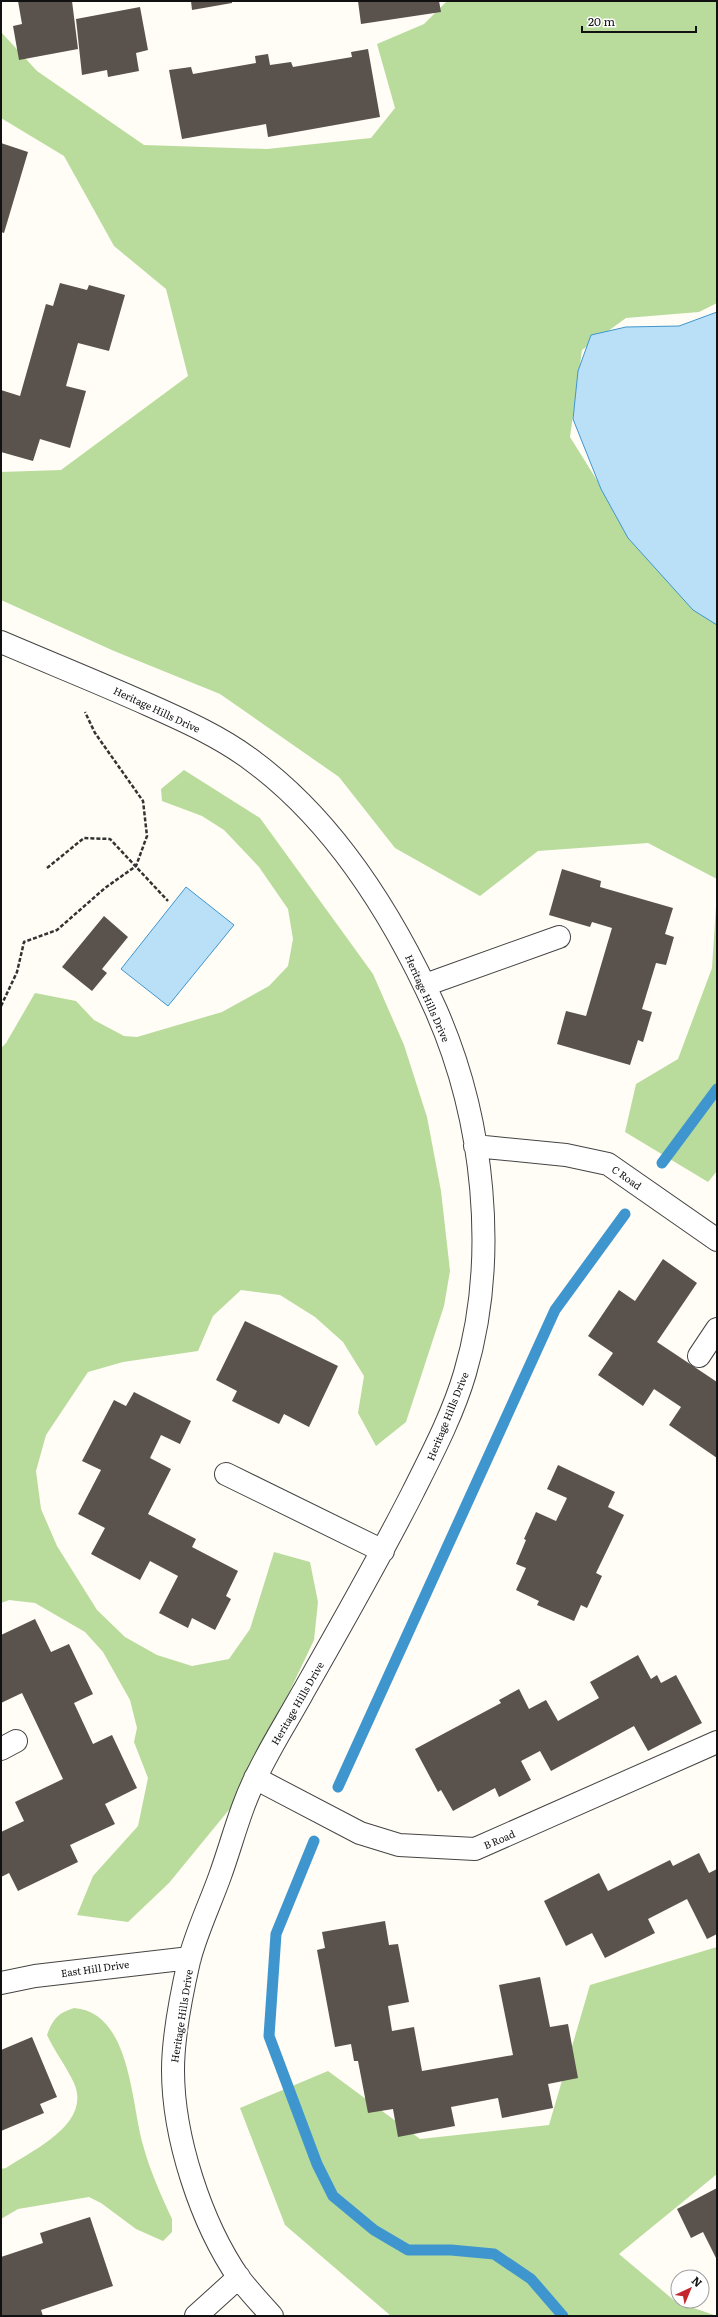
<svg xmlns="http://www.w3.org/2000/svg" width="718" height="2317" viewBox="0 0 718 2317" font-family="Literata,serif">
<rect width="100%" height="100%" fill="#fffdf5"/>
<path fill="#b9dc9c" d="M447 1H717V303L699 312 626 318 582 350 570 437 638 546 717 620V879L648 843 538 851 480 896 395 848 339 777 220 694 114 651 1 600V472L61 470 188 376 166 289 114 246 64 156 1 118V32L37 71 144 145 267 149 371 138 395 108 377 44 424 24Z
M184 770 260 818 373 974 404 1045 427 1117 441 1191 450 1271 444 1306 406 1422 376 1446 358 1413 364 1376 343 1342 315 1317 280 1295 241 1290 213 1316 198 1351 123 1362 88 1372 46 1435 36 1471 41 1509 57 1546 97 1610 125 1637 157 1655 192 1666 229 1659 250 1629 274 1552 310 1562 318 1602 314 1640 265 1743 255 1778 169 1883 128 1922 77 1915 93 1876 138 1826 148 1778 134 1742 137 1728 130 1700 103 1652 85 1632 35 1603 9 1600 1 1603V1048L6 1043 35 993 76 1001 94 1020 124 1036 137 1037 222 1012 269 986 288 966 293 939 288 909 259 867 224 830 202 816 162 801 161 789Z
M717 891V1171L708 1182 625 1132 636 1084 678 1059 712 968Z
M717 1947V2174L619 2254 676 2302 717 2316H391L285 2225 240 2108 328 2071 420 2139 549 2125 590 1985Z
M74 2008C131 2012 131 2104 143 2145 150 2171 161 2195 172 2219V2232L163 2241 136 2229 101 2203 89 2197 18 2209 1 2219V2169L6 2168C33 2150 92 2124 74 2083 66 2066 55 2052 47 2035 53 2019 58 2013 74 2008Z"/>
<path fill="#b9e0f7" stroke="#3f96cf" d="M717 312V625L693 610 628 538 601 489 573 419 578 371 591 335 626 327 679 326Z
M186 887 234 925 168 1006 121 969Z"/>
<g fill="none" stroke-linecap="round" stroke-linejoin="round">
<path stroke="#3f96cf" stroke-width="11" d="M662 1163 717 1089
M338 1787 555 1310 625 1214
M314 1841 276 1934 269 2036 317 2164 333 2196 374 2230 408 2250H451L494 2254 531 2279 563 2316"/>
</g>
<path fill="#5a524d" d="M18 1H72L78 49 19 60 13 26 22 24Z
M191 1H232V3L192 10Z
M358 1H439L441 12 361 24Z
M140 7 148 50 136 53 139 71 108 77 107 70 82 75 76 19Z
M368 49 380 117 268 137 266 124 182 139 169 70 191 67 193 74 256 63 255 56 268 54 270 65 291 62 293 67 352 57 351 52Z
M1 143 28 152 4 233 1 232Z
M60 283 87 290 89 285 125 295 109 351 78 343 66 386 86 391 70 448 40 439 33 461 1 452V390L20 396 46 304 53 306Z
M562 869 601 881 600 887 673 908 665 934 674 937 666 965 656 963 642 1009 652 1012 643 1042 638 1040 630 1065 557 1044 566 1011 586 1016 612 928 592 922 590 927 549 915Z
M104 916 128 937 102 969 107 973 92 991 62 967Z
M663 1259 697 1283 657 1342 717 1382V1458L669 1425 681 1407 654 1389 643 1406 598 1375 613 1353 588 1336 619 1290 635 1301Z
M245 1321 338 1366 309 1427 284 1414 279 1424 232 1401 237 1391 216 1380Z
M134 1392 191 1421 180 1444 161 1435 150 1458 171 1469 148 1514 196 1539 192 1547 238 1571 226 1596 231 1599 215 1630 192 1618 188 1628 159 1613 178 1576 150 1561 140 1580 91 1554 105 1528 78 1514 101 1470 82 1461 114 1400 126 1406Z
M558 1465 615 1492 608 1507 624 1515 596 1573 602 1576 587 1608 581 1605 574 1621 537 1605 539 1601 516 1590 526 1568 516 1564 526 1540 524 1539 536 1512 556 1521 567 1498 547 1489Z
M35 1619 51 1652 69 1644 93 1694 74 1703 93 1744 112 1735 137 1788 105 1804 115 1824 70 1845 78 1862 18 1891 9 1873 1 1877V1832L24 1821 15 1802 63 1779 22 1693 1 1703V1635Z
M638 1655 651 1679 657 1675 661 1683 676 1675 702 1723 648 1751 634 1726 551 1771 540 1751 521 1761 531 1780 499 1797 495 1788 453 1811 441 1790 438 1792 415 1749 501 1703 499 1700 519 1689 529 1709 546 1700 558 1721 599 1698 590 1682Z
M699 1853 709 1873 717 1869V1934L707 1939 687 1899 648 1919 655 1933 605 1958 592 1933 566 1946 544 1901 599 1873 608 1891 670 1860 673 1866Z
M385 1921 389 1945 398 1944 409 2002 388 2006 392 2031 414 2027 422 2071 513 2055 499 1985 540 1977 550 2027 568 2024 578 2078 548 2084 553 2108 502 2118 498 2098 451 2107 455 2126 398 2137 393 2109 368 2113 358 2061H354L351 2044 335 2047 317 1950 325 1948 322 1932Z
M32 2037 57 2097 40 2104 44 2113 1 2131V2050Z
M717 2188V2260L703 2232 691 2238 677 2209Z
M90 2217 113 2286 41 2310 43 2316H1V2257L43 2243 40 2233Z"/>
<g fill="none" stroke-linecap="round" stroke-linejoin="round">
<g stroke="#444" stroke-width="24">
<path id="minor" d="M1 642C50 663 100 683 149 705 185 721 223 738 254 762 337 824 394 917 436 1010 484 1119 499 1258 465 1373 453 1414 432 1454 413 1492 378 1561 340 1627 302 1694 287 1721 271 1746 258 1773 241 1805 232 1843 220 1876 210 1904 196 1933 189 1961 181 1996 173 2035 173 2070 173 2137 201 2223 239 2278 249 2291 261 2304 272 2316
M425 985 559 937
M475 1146 566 1155 608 1164 717 1240
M699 1356 717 1329
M226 1474 383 1551
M1 1749 16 1741
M255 1778 360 1833 399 1845 475 1849 717 1742
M1 1983 35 1976 190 1958
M196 2316 239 2277"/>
</g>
<path stroke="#333" stroke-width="2.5" stroke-dasharray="4 2" stroke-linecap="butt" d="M47 868 84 838 110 839 168 901
M1 1006 17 972 24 942 57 930 105 888 136 866 147 836 143 801 95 733 85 712"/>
<use href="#minor" stroke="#fff" stroke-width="22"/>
</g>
<g text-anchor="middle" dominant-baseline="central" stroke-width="4" stroke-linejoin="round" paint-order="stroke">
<g font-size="10" fill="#111" stroke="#fff">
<text transform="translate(157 709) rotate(25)">Heritage Hills Drive</text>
<text transform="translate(428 998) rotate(66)">Heritage Hills Drive</text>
<text transform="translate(627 1177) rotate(35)">C Road</text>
<text transform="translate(447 1416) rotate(-68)">Heritage Hills Drive</text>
<text transform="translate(297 1703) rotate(-60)">Heritage Hills Drive</text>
<text transform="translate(499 1839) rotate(-23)">B Road</text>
<text transform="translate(95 1968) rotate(-8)">East Hill Drive</text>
<text transform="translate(181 2016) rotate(-81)">Heritage Hills Drive</text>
</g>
</g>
<rect width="718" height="2317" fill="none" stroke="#111111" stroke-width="4"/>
<g transform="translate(690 2289) rotate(44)"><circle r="19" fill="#ffffff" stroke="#a0a0a0"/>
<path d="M0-3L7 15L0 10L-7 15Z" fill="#c4262e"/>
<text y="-6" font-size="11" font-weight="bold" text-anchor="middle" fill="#111111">N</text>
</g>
<path d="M582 26v6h114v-6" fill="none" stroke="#111111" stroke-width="2"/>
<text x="588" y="26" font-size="12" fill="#111111" stroke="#ffffff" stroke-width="3" paint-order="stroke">20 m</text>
</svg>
